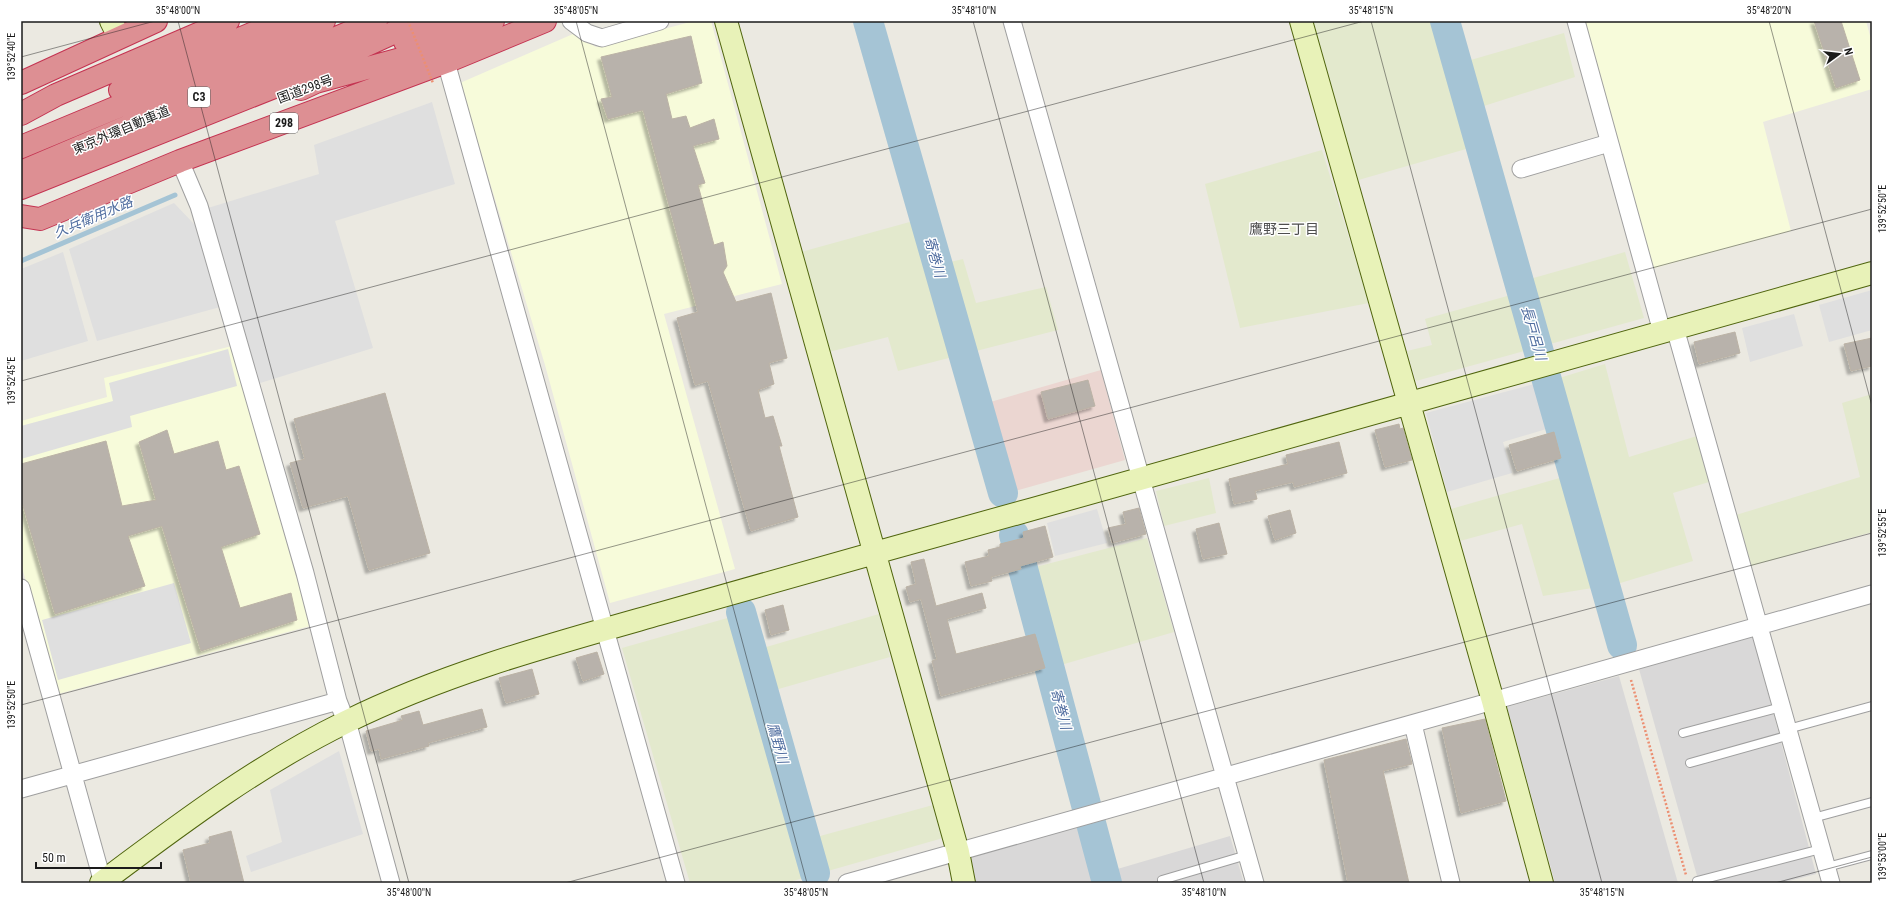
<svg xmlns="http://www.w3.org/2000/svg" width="1893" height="904" viewBox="0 0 1893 904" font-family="'Roboto Condensed','Noto Sans JP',sans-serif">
<defs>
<filter id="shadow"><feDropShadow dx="-3.5" dy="3.5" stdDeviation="1" flood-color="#0004"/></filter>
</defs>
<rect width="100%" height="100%" fill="#ebe9e1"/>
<path fill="#d9d8d8" d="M1753 637 1816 874 1781 883H1699L1639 669Z
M1619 676 1678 883H1555L1507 707Z
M1085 825 1100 883H975L969 857Z
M1230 836 1244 883H1117L1114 870Z"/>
<path fill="#ebd6d1" d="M1101 370 1125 460 1012 492 987 403Z"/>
<path fill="#f7fbda" d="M694 21H711L782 284 664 314 735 569 610 603 545 365 460 83 573 34 596 47Z
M1585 21H1866L1872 43V89L1763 122 1791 231 1651 269Z
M232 346 310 626 58 694 21 564V421L107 397 104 378Z"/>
<path fill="#e3e9cd" d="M1309 21H1436L1450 66 1564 33 1575 77 1462 113 1473 147 1355 181Z
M1322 150 1369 303 1240 328 1205 184Z
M917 220 930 267 963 259 976 303 1046 287 1058 330 898 371 888 337 829 352 801 252Z
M1625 252 1644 318 1416 381 1407 351 1432 345 1425 319 1532 289 1530 279Z
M1605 364 1629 457 1697 436 1709 482 1673 493 1693 561 1617 584 1543 596 1522 524 1460 541 1451 509 1577 473 1556 379Z
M1872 394V532L1748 567 1736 515 1860 477 1842 403Z
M1209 478 1216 513 1164 526 1156 491Z
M1147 538 1174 632 1054 667 1028 569Z
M879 614 890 657 758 695 802 841 933 805 943 838 786 883H690L622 648 738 615 749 652Z"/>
<path fill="#dfdfdf" d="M432 102 455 184 335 221 373 348 257 384 208 208 319 174 314 145Z
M174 203 195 225 220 307 97 341 69 249Z
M63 252 88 341 21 361V269Z
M1872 290V330L1829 342 1819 305Z
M1794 314 1803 346 1750 362 1742 328Z
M228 349 237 386 130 416 132 427 21 459V426L113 401 109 383Z
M1542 382 1553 427 1503 442 1512 473 1447 492 1426 413Z
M1097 509 1107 543 1055 556 1047 523Z
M174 583 191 643 58 680 42 620Z
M339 751 363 834 251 872 246 856 282 842 270 790Z"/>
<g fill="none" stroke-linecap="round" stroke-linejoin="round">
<path stroke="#a5c4d5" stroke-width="5" d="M21 261 175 195"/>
<path stroke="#a5c4d5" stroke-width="30" d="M868 21 1003 493
M1445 21 1622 645
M1014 535 1107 883
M741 612 815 873"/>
</g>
<path fill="#b8b2ab" stroke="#bbb2a5" filter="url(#shadow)" d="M1814 21H1841L1860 80 1836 88Z
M691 36 702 83 666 94 672 119 686 116 690 128 714 119 719 139 693 146 705 183 698 185 714 245 723 242 727 266 723 272 736 302 771 293 787 358 769 363 774 384 758 390 765 418 773 416 782 446H779L798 517 751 531 708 381 695 385 677 318 698 312 643 110 608 119 601 99 612 97 601 57Z
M1735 332 1740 353 1699 364 1694 342Z
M1872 338V366L1851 371 1844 344Z
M1088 380 1095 406 1048 419 1041 392Z
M385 393 430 553 369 570 348 496 303 508 290 463 305 459 294 419Z
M1399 424 1400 429 1403 428 1412 460 1385 467 1375 430Z
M167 430 174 454 218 441 226 470 239 466 260 534 221 547 240 608 291 593 297 620 201 651 162 526 128 536 145 586 55 614 21 499V464L106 441 122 506 156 500 139 442Z
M1554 432 1561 458 1517 471 1509 445Z
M1339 442 1347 473 1294 487 1293 482 1255 491 1257 499 1234 504 1229 479 1288 464 1286 455Z
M1139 508 1146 534 1112 543 1108 528 1126 524 1123 512Z
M1290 510 1296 533 1275 540 1268 516Z
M1219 523 1227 554 1203 559 1196 529Z
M1045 526 1053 557 1020 566 1021 569 991 577 992 581 971 586 965 562 989 556 988 550 1000 547V544L1024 538 1023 532Z
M924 559 936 606 982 593 986 608 947 619 956 654 1035 634 1045 668 941 696 932 661 937 659 921 599 910 602 906 587 916 584 911 562Z
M783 605 789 630 771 635 765 610Z
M597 652 604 674 583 681 576 658Z
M532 669 539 694 506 703 499 678Z
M482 709 487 727 428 743 429 746 381 759 379 749 371 751 366 731 403 720 401 716 419 711 423 725Z
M1485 719 1506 801 1461 813 1442 728Z
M1406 739 1412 764 1383 771 1409 883H1348L1324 760Z
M231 831 244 883H191L183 850 210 843 209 837Z"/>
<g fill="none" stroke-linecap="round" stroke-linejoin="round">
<g stroke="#9f9f9f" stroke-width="10">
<path id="lane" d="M1788 729 1872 706
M1683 733 1781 707
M1690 763 1790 735
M1813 818 1872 802
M1827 867 1872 855
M1162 880 1247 855
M1697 881 1821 849"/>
</g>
<g stroke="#9f9f9f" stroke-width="19">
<path id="street" d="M571 21 587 33 602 38 660 21
M1012 21 1255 883
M1576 21 1662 332
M446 62 676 883
M180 161 199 206 305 573 338 701 350 732 391 883
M1521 169 1609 143
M1675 328 1831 883
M21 588 103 883
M1413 724 1451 883
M21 789 338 701
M847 883 1872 594"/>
</g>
<g stroke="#50650e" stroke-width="24">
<path id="secondary" d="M111 21 119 37
M726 21 958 852 964 883
M1301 21 1493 701 1542 883
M101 883C180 824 258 765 346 722 445 673 553 644 659 614 784 579 908 543 1033 509 1313 431 1592 351 1872 273"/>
</g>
<g stroke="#c43351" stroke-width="24">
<path id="highway" d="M405 42 451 21
M21 83 156 21
M301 89 316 82 404 58 493 21
M120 90 282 21
M21 114 56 95 228 21
M21 147 324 21
M23 171 376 21
M21 188 279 85 419 21
M21 216 40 219 180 161 446 62 545 21"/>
</g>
<path stroke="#ec8f72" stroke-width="2.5" stroke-dasharray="2 2" stroke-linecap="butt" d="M1631 680 1686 875"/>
<use href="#lane" stroke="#fff" stroke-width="8"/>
<use href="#street" stroke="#fff" stroke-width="17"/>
<use href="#secondary" stroke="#e8f2b8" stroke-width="22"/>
<use href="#highway" stroke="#dd8f93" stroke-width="22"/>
<path stroke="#ec8f72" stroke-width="2.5" stroke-dasharray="2 2" stroke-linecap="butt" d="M408 21 433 83"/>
</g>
<path fill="none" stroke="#1b1b1b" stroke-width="1" stroke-opacity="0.45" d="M178 21 409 883M576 21 807 883M973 21 1204 883M1371 21 1602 883M1769 21 1872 406M21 57 155 21M21 381 1364 21M21 705 1872 209M565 883 1872 533M1775 883 1872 857"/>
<g text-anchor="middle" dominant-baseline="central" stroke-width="3" stroke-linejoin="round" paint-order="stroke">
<g fill="#fff" stroke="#5f5f5f" stroke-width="1">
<rect x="188" y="87" width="22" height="20" rx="3"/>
<rect x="270" y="113" width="28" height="20" rx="3"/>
</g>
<g font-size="12" font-weight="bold" fill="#1b1b1b">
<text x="199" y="97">C3</text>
<text x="284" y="123">298</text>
</g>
<g font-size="13" fill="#1b1b1b" stroke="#fff">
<text transform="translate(305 89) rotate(-20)">国道298号</text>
<text transform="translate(121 130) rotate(-23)">東京外環自動車道</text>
</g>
<g font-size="14" font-style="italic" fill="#516ea0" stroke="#fff">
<text transform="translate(93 217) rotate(-23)">久兵衛用水路</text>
<text transform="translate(935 257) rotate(74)">寄巻川</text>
<text transform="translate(1534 333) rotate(74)">長戸呂川</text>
<text transform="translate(1061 709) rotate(75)">寄巻川</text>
<text transform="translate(778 743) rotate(74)">鷹野川</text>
</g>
<g font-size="14" fill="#4e4e4e" stroke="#fff">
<text x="1284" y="229">鷹野三丁目</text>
</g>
</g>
<rect width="1893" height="904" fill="none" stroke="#ffffff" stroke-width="44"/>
<g transform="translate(1839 54) rotate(75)" stroke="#ffffff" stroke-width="3" paint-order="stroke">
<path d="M0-3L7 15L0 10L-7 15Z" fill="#1b1b1b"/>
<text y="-6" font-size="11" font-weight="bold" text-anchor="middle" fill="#1b1b1b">N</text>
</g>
<path d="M36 862v6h125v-6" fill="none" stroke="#1b1b1b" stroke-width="2"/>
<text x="42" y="862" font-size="12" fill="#1b1b1b" stroke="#ffffff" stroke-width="3" paint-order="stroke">50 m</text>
<rect x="22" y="22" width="1849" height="860" fill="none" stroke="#1b1b1b" stroke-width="1.5"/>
<g font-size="10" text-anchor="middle" fill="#1b1b1b">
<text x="178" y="14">35°48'00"N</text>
<text x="576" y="14">35°48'05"N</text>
<text x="974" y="14">35°48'10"N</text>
<text x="1371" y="14">35°48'15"N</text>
<text x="1769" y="14">35°48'20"N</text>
<text transform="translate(11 57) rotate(-90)" y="4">139°52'40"E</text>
<text transform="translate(1882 209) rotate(-90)" y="4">139°52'50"E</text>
<text transform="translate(11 381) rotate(-90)" y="4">139°52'45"E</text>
<text transform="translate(1882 533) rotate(-90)" y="4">139°52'55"E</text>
<text transform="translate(11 705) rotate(-90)" y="4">139°52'50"E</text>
<text transform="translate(1882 857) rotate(-90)" y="4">139°53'00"E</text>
<text x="409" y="896">35°48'00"N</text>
<text x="806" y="896">35°48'05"N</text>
<text x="1204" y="896">35°48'10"N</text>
<text x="1602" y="896">35°48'15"N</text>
</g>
</svg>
